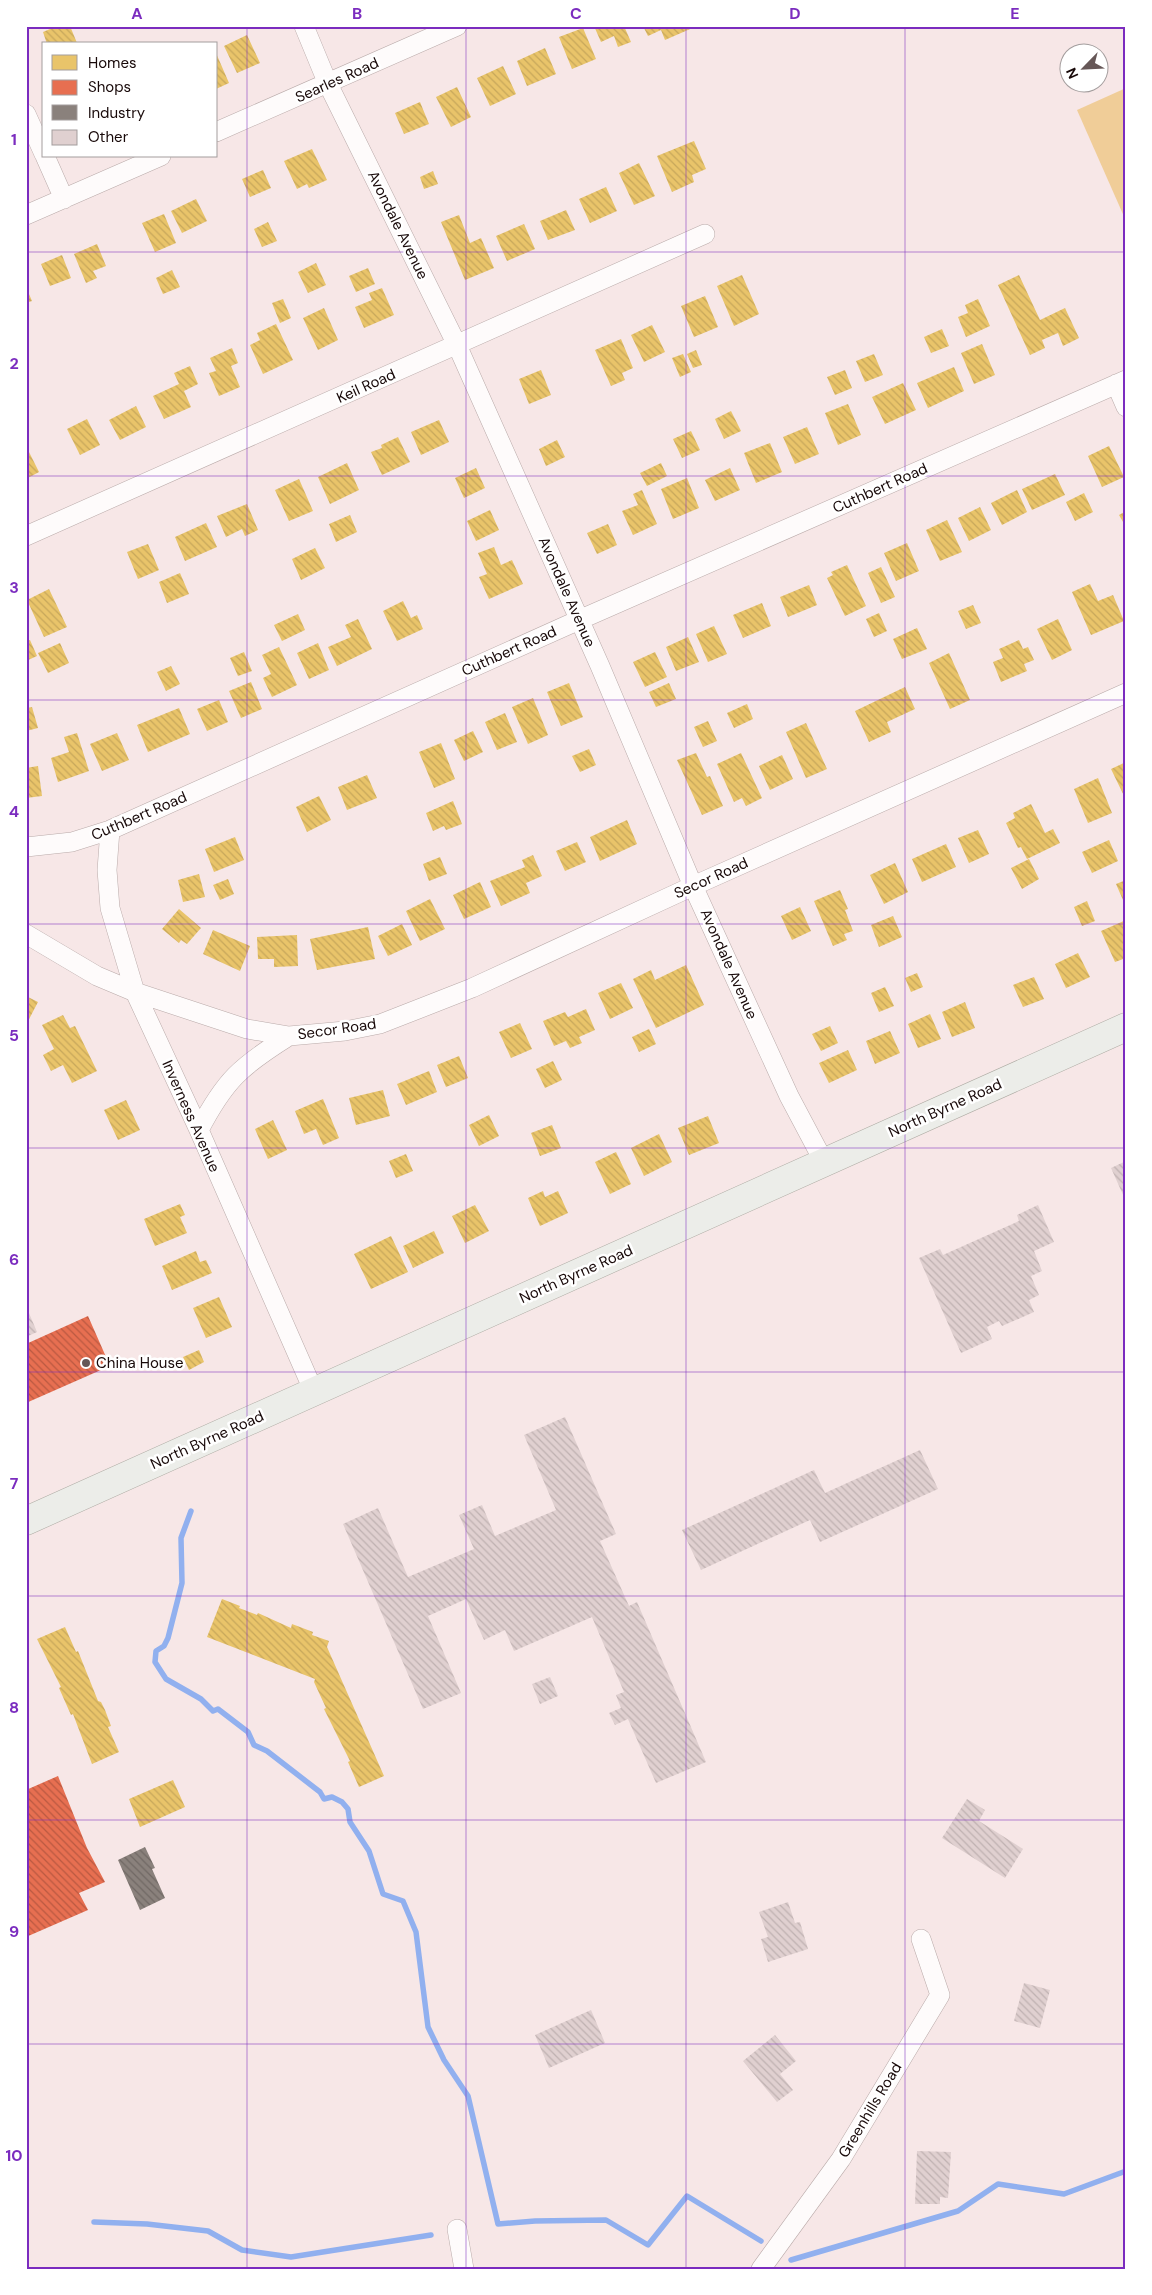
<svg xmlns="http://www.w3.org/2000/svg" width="1152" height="2295" viewBox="0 0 1152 2295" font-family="'DM Sans',sans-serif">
<defs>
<pattern id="homes-back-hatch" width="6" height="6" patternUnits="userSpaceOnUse" patternTransform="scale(1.25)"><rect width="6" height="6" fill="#e9c46a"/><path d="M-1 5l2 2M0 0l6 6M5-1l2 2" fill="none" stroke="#c7a75b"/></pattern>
<pattern id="shops-back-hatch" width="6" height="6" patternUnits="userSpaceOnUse" patternTransform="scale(1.25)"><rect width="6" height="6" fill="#e76f51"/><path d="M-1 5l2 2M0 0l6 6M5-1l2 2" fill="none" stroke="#ba5941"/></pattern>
<pattern id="industry-back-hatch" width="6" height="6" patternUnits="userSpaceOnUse" patternTransform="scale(1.25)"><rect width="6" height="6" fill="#8a817c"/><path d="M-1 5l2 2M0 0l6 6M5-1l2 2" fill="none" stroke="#706864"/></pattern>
<pattern id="building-back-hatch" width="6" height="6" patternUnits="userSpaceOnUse" patternTransform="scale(1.25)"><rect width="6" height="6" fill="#e0d0d0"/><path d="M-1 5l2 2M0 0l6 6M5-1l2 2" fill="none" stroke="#bfb1b1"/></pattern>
</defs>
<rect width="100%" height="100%" fill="#f7e7e7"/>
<path fill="#f0cd98" d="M1126 88V221L1077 110Z"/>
<path fill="url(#homes-back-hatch)" d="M57 26H70L77 43 47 44 43 32Z
M594 26H624L631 42 618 47 614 36 601 42Z
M643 26H697L665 40 661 30 648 36Z
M583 28 596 59 572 69 559 37Z
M247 35 260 63 237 73 224 46Z
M545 48 556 74 527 86 517 61Z
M216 53 229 83 216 89Z
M503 66 516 94 490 106 477 78Z
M457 87 471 117 451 127 436 97Z
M420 102 429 124 404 134 395 113Z
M694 141 706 169 692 175 694 182 672 192 657 156Z
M312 149 327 180 309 188 307 184 297 189 284 161Z
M639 163 655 196 634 205 619 173Z
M263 170 271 188 250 197 242 179Z
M433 171 438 184 424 189 420 177Z
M606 187 617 211 590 223 579 199Z
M196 199 207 221 182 233 171 211Z
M566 210 575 230 548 240 540 221Z
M164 214 176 243 155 252 142 223Z
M459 215 470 243 481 238 494 268 465 280 441 222Z
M268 222 277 241 262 247 254 229Z
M524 224 535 249 507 261 496 236Z
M97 244 106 266 93 271 97 278 86 283 74 254Z
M62 255 71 278 50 286 41 264Z
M316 263 326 285 308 293 298 272Z
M368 268 375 284 356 292 349 276Z
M172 270 180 287 163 294 156 278Z
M742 275 759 314 734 326 717 286Z
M1019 275 1040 320 1065 308 1079 338 1063 346 1058 333 1042 340 1045 348 1030 355 998 285Z
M26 287 32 301 26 303Z
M382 288 394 315 364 328 355 307 372 300 369 293Z
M705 296 718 327 694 337 681 306Z
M283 299 291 318 280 323 272 303Z
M978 299 990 326 966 337 958 317 968 313 965 305Z
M324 308 338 340 318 350 303 318Z
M276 324 293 360 263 374 250 345 260 340 257 333Z
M652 325 665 352 644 362 631 335Z
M942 329 949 346 931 353 924 337Z
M621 339 633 368 622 373 625 380 611 386 595 350Z
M982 344 995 375 974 384 961 353Z
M232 348 238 363 231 366 240 387 219 396 209 373 216 371 210 358Z
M696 350 702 365 693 368 687 354Z
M683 354 691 372 680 377 672 358Z
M874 354 883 375 865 382 856 361Z
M190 366 198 384 184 391 191 407 164 419 153 396 179 384 174 373Z
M954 367 964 391 928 408 917 383Z
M541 370 551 395 529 404 519 379Z
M845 370 852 388 835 395 827 377Z
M903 383 916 410 885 424 872 397Z
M848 404 861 435 838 445 825 413Z
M136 406 146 427 120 440 109 420Z
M731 411 741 431 724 439 715 419Z
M87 419 100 445 80 455 67 429Z
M439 420 449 442 421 455 411 432Z
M807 427 819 454 795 464 783 437Z
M691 431 700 450 682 458 673 439Z
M398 437 410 462 382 475 371 452 382 448 381 445Z
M557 440 565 457 546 466 539 449Z
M770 443 782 472 756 483 744 453Z
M26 446 39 472 26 479Z
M1109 446 1124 477 1102 487 1088 456Z
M347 463 359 490 330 504 318 477Z
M661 463 667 476 647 486 640 473Z
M476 468 485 488 464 498 455 478Z
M730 468 740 490 715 501 705 480Z
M1055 474 1065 495 1032 510 1022 489Z
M687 478 699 508 673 519 661 489Z
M299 479 313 511 289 521 275 490Z
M642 490 657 524 633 535 622 511 638 505 633 494Z
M1017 490 1027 512 1002 525 991 503Z
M1084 493 1093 512 1075 521 1066 502Z
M247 504 258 530 245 536 242 529 226 537 217 516Z
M980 507 991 530 969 541 958 518Z
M490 510 499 530 476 541 467 521Z
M1126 511V527L1119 515Z
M350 515 357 532 336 542 329 524Z
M947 520 962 552 940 561 926 530Z
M206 523 217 547 185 561 175 537Z
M608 524 617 545 597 554 587 533Z
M907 543 919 571 896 581 884 553Z
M148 544 159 570 138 579 127 552Z
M494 547 501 565 512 560 523 584 489 599 479 577 487 574 478 553Z
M315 548 325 568 301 580 292 559Z
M847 565 866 606 845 616 827 578 833 575 831 572Z
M881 567 895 597 881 603 868 573Z
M180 573 189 594 167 603 159 582Z
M1090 584 1098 601 1113 595 1124 621 1091 635 1072 592Z
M809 585 817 605 788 617 780 597Z
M49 589 67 627 44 637 27 600Z
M403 601 411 618 417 615 423 629 397 641 383 611Z
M762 603 771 626 743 638 733 615Z
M973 605 981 623 966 629 958 611Z
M879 613 887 631 874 637 866 619Z
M298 614 305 630 282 641 274 625Z
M358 619 372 649 337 666 328 647 351 637 345 625Z
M1058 619 1072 650 1052 660 1037 629Z
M714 626 727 654 708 662 696 634Z
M917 628 927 649 902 659 893 639Z
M688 637 699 662 676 671 666 647Z
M30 640 37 656 26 661V641Z
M1019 640 1023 649 1028 647 1034 660 1024 664 1027 671 1001 682 993 662 1003 658 999 649Z
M60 643 69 663 48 673 38 653Z
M318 643 329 670 309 679 297 653Z
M279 647 297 685 272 697 263 678 271 674 262 655Z
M244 652 252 671 238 676 230 658Z
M655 652 667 677 645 687 633 662Z
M949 653 970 700 950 709 929 663Z
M171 666 180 684 166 691 157 672Z
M251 682 262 709 241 718 229 691Z
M569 683 583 717 561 726 547 692Z
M669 683 676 699 656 707 649 692Z
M905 687 915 709 887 722 891 732 869 742 855 711Z
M533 698 548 735 528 744 512 707Z
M219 700 228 722 207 731 197 709Z
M747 704 753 719 734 728 727 713Z
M32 707 38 728 26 731V708Z
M179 708 190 734 148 752 137 725Z
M505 713 517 742 497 750 485 722Z
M708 721 717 741 703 747 694 727Z
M806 723 827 769 806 778 786 732Z
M473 731 483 752 464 761 454 740Z
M77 733 89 771 58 782 51 758 69 752 64 737Z
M117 733 129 760 102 771 90 744Z
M441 743 455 779 434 788 419 752Z
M589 749 596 765 580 772 572 756Z
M696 753 707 777 710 776 723 806 702 815 677 760Z
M741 753 762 798 746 806 742 798 734 802 717 764Z
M782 755 793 779 770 790 759 766Z
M1126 762V800L1111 769Z
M38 766 42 796 26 798V768Z
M367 775 377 798 347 810 338 787Z
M1098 778 1112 813 1088 823 1074 789Z
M319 796 331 820 307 832 296 807Z
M453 801 462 824 446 830 444 826 433 831 426 813Z
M1031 804 1045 833 1053 829 1060 843 1027 859 1021 847 1018 848 1006 823 1015 818 1013 813Z
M627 820 637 844 600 861 590 837Z
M978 830 989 854 969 863 958 838Z
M235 837 244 860 214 872 205 849Z
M1109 840 1118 861 1092 873 1082 852Z
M577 842 586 862 565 871 556 851Z
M946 844 956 867 922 882 912 859Z
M533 855 542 876 526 883 530 893 501 906 490 881 525 867 522 860Z
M440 857 447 874 429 881 423 864Z
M1029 859 1039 879 1022 889 1011 868Z
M895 863 908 892 884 904 870 875Z
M199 874 205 897 183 902 178 880Z
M228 879 234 894 220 900 213 885Z
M1126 880V907L1116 884Z
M480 882 491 907 464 919 453 895Z
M840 890 848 909 845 910 853 931 844 934 847 940 833 946 814 901Z
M430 899 445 929 420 941 406 911Z
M1087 901 1095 921 1082 926 1074 907Z
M800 907 811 931 792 940 781 916Z
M179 909 201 928 187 944 181 940 179 943 162 929Z
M893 916 902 937 879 947 871 925Z
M1126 920V958L1115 962 1101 931Z
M402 924 412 945 388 956 378 936Z
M368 927 375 959 317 970 310 939Z
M213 930 250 946 240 971 203 954Z
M297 935 298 966 274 967V959H258L257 937Z
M1078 953 1090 977 1066 988 1055 964Z
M686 965 704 1005 656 1028 633 979 651 970 655 980Z
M917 973 923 987 911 992 905 978Z
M1034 977 1044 999 1023 1007 1013 985Z
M621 983 633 1008 610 1019 598 993Z
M885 987 894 1006 879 1012 871 993Z
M26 996 38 1002 26 1025Z
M965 1002 975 1028 952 1037 942 1012Z
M586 1009 595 1030 579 1037 582 1043 570 1048 566 1041 554 1046 543 1021 565 1012 568 1017Z
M930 1014 941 1039 918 1048 908 1024Z
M63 1015 70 1028 75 1026 97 1071 72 1083 63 1065 51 1071 43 1055 54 1049 42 1025Z
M520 1023 532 1049 511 1058 499 1032Z
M830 1026 838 1043 821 1051 812 1034Z
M649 1029 656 1044 639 1052 632 1037Z
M890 1031 900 1053 875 1064 866 1041Z
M848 1050 857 1070 829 1083 819 1063Z
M459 1056 468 1078 446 1087 437 1065Z
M553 1061 562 1080 545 1088 536 1069Z
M429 1071 437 1092 406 1105 397 1084Z
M383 1090 390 1116 356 1125 349 1098Z
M323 1099 339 1138 323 1145 316 1129 304 1134 295 1111Z
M126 1100 140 1130 118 1140 104 1110Z
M489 1115 499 1136 479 1146 469 1125Z
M708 1116 719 1143 689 1155 678 1128Z
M273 1120 287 1150 268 1159 255 1129Z
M552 1125 561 1148 540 1156 531 1133Z
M659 1134 672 1162 644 1176 631 1148Z
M616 1152 631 1184 610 1194 595 1162Z
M406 1154 413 1171 396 1178 389 1161Z
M543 1191 545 1197 558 1191 568 1213 540 1226 528 1198Z
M180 1204 185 1215 180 1217 187 1233 155 1246 144 1219Z
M475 1205 489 1231 465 1243 452 1216Z
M434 1231 444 1253 413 1268 403 1246Z
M391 1236 408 1272 371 1289 354 1254Z
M196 1251 200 1262 206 1260 212 1273 172 1290 162 1266Z
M219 1297 232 1327 206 1338 193 1308Z
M199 1350 204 1362 189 1370 183 1357Z
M222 1599 240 1606 239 1608 257 1615 258 1613 291 1628 292 1624 313 1632 312 1635 329 1641 327 1647 384 1776 359 1787 348 1762 350 1761 324 1709 326 1708 314 1682 315 1679 207 1637Z
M65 1627 76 1652 78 1651 98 1701 101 1702 105 1710 111 1726 108 1727 119 1752 92 1764 73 1714 71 1715 59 1688 61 1687 37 1639Z
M173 1780 185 1807 140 1827 129 1799Z"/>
<path fill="url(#shops-back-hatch)" d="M88 1316 110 1366 26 1403V1344Z
M58 1776 87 1848 105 1882 79 1893 88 1910 26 1937V1790Z"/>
<path fill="url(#industry-back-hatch)" d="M145 1847 155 1868 152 1869 165 1898 140 1910 118 1860Z"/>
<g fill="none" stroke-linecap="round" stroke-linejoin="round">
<path stroke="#91b0ef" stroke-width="5.5" d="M191 1511 181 1538 182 1583 168 1638 164 1646 156 1651 155 1662 166 1679 201 1699 213 1711 218 1709 248 1732 254 1745 267 1751 320 1792 324 1799 332 1797 342 1802 348 1809 350 1822 369 1851 383 1894 403 1901 416 1932 428 2027 444 2060 468 2096 498 2224 535 2221 606 2220 648 2245 687 2196 761 2241
M94 2222 147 2224 208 2231 242 2250 291 2257 431 2235
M791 2260 958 2211 998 2184 1064 2194 1126 2171"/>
</g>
<path fill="url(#building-back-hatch)" d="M1126 1161V1196L1124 1197 1111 1168Z
M1038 1205 1054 1242 1034 1251 1042 1271 1031 1276 1039 1295 1029 1300 1034 1312 1002 1326 999 1321 987 1327 992 1339 961 1353 919 1258 940 1249 943 1255 1019 1221 1017 1215Z
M26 1306 37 1332 26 1337Z
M565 1417 616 1534 600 1541 629 1606 637 1602 706 1762 656 1783 628 1719 615 1725 609 1713 621 1708 616 1695 624 1692 592 1617 514 1651 505 1630 484 1640 466 1599 428 1616 461 1693 423 1709 343 1524 378 1508 408 1577 474 1549 459 1515 482 1505 495 1536 556 1510 524 1435Z
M920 1450 938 1489 820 1542 810 1520 701 1570 682 1530 814 1470 825 1493Z
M550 1677 558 1696 540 1704 532 1684Z
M967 1799 985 1810 979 1821 1023 1849 1005 1878 942 1838Z
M788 1902 795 1923 800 1922 808 1949 768 1962 761 1939 768 1937 759 1912Z
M1024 1983 1050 1990 1040 2028 1014 2021Z
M591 2010 605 2043 549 2068 535 2035Z
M775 2035 796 2061 780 2074 793 2090 777 2102 743 2061Z
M917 2151 951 2152 948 2198 940 2197V2204H915Z"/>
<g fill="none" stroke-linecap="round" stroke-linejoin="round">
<g stroke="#b9aaa9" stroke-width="20">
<path id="minor" d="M304 26 328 84 457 345 600 666 693 886 789 1096 824 1162
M26 114 44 154
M216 132 457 26
M45 156 64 199
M26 215 161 156
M1116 384 1126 407
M26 536 705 234
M110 830 107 870 110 908 135 992 199 1130 314 1392
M26 847 72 842 110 830 579 620 1126 380
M26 934 97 976 135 992 247 1029 289 1036 345 1031 380 1024 472 988 693 886 1126 693
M199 1130C225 1080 241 1066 289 1036
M457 2229 464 2269
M761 2269 841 2159 940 1995 921 1939"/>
</g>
<g stroke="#adaba3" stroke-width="29">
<path id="primary" d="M26 1521 1126 1027"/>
</g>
<use href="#minor" stroke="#fefbfb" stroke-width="19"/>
<use href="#primary" stroke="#ecede9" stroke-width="28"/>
</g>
<path fill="none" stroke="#7b2cbf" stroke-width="1" stroke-opacity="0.55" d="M247 26V2269M466 26V2269M686 26V2269M905 26V2269M26 252H1126M26 476H1126M26 700H1126M26 924H1126M26 1148H1126M26 1372H1126M26 1596H1126M26 1820H1126M26 2044H1126"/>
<circle fill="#665757" stroke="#fff" stroke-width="2" cx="86" cy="1363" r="5"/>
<g text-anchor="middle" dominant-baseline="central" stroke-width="5" stroke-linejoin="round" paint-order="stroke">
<g font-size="15" fill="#180909" stroke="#fff">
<text transform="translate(337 80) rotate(-24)">Searles Road</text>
<text transform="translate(398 225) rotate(64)">Avondale Avenue</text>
<text transform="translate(366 386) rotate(-24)">Keil Road</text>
<text transform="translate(880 488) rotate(-24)">Cuthbert Road</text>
<text transform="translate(567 592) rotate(66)">Avondale Avenue</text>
<text transform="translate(509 651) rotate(-24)">Cuthbert Road</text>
<text transform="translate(139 816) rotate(-23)">Cuthbert Road</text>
<text transform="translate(711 878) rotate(-24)">Secor Road</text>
<text transform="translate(729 964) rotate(66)">Avondale Avenue</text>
<text transform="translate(337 1029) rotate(-8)">Secor Road</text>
<text transform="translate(945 1108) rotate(-24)">North Byrne Road</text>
<text transform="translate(191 1116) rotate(66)">Inverness Avenue</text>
<text transform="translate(576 1274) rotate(-24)">North Byrne Road</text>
<text transform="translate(207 1440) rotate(-24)">North Byrne Road</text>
<text transform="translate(870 2110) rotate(-59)">Greenhills Road</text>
</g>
<g font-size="15" fill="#180909" stroke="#fff" text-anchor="start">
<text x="96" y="1363">China House</text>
</g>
</g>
<rect width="1152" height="2295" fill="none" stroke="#ffffff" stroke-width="55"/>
<rect x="42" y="42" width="175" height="115" fill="#ffffff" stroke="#a39d9d"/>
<rect x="52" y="55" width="25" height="15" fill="#e9c46a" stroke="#a39d9d"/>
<text x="88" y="68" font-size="15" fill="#180909">Homes</text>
<rect x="52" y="80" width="25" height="15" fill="#e76f51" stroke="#a39d9d"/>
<text x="88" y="92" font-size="15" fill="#180909">Shops</text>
<rect x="52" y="105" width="25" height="15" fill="#8a817c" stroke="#a39d9d"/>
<text x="88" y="118" font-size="15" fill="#180909">Industry</text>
<rect x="52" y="130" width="25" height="15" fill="#e0d0d0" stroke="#a39d9d"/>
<text x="88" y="142" font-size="15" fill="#180909">Other</text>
<g transform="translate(1084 68) rotate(246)"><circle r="24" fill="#ffffff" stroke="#a39d9d"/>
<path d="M0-4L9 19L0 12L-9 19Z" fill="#665757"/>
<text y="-8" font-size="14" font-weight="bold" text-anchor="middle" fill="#180909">N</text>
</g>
<rect x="28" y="28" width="1096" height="2240" fill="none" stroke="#7b2cbf" stroke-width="2"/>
<g font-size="16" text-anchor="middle" font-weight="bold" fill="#7b2cbf">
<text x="137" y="19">A</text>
<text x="357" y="19">B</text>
<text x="576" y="19">C</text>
<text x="795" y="19">D</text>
<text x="1015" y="19">E</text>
<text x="14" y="145">1</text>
<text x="14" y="369">2</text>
<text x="14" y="593">3</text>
<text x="14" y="817">4</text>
<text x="14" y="1041">5</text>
<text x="14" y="1265">6</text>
<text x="14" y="1489">7</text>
<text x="14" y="1713">8</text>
<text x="14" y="1937">9</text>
<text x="14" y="2161">10</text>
</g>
</svg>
